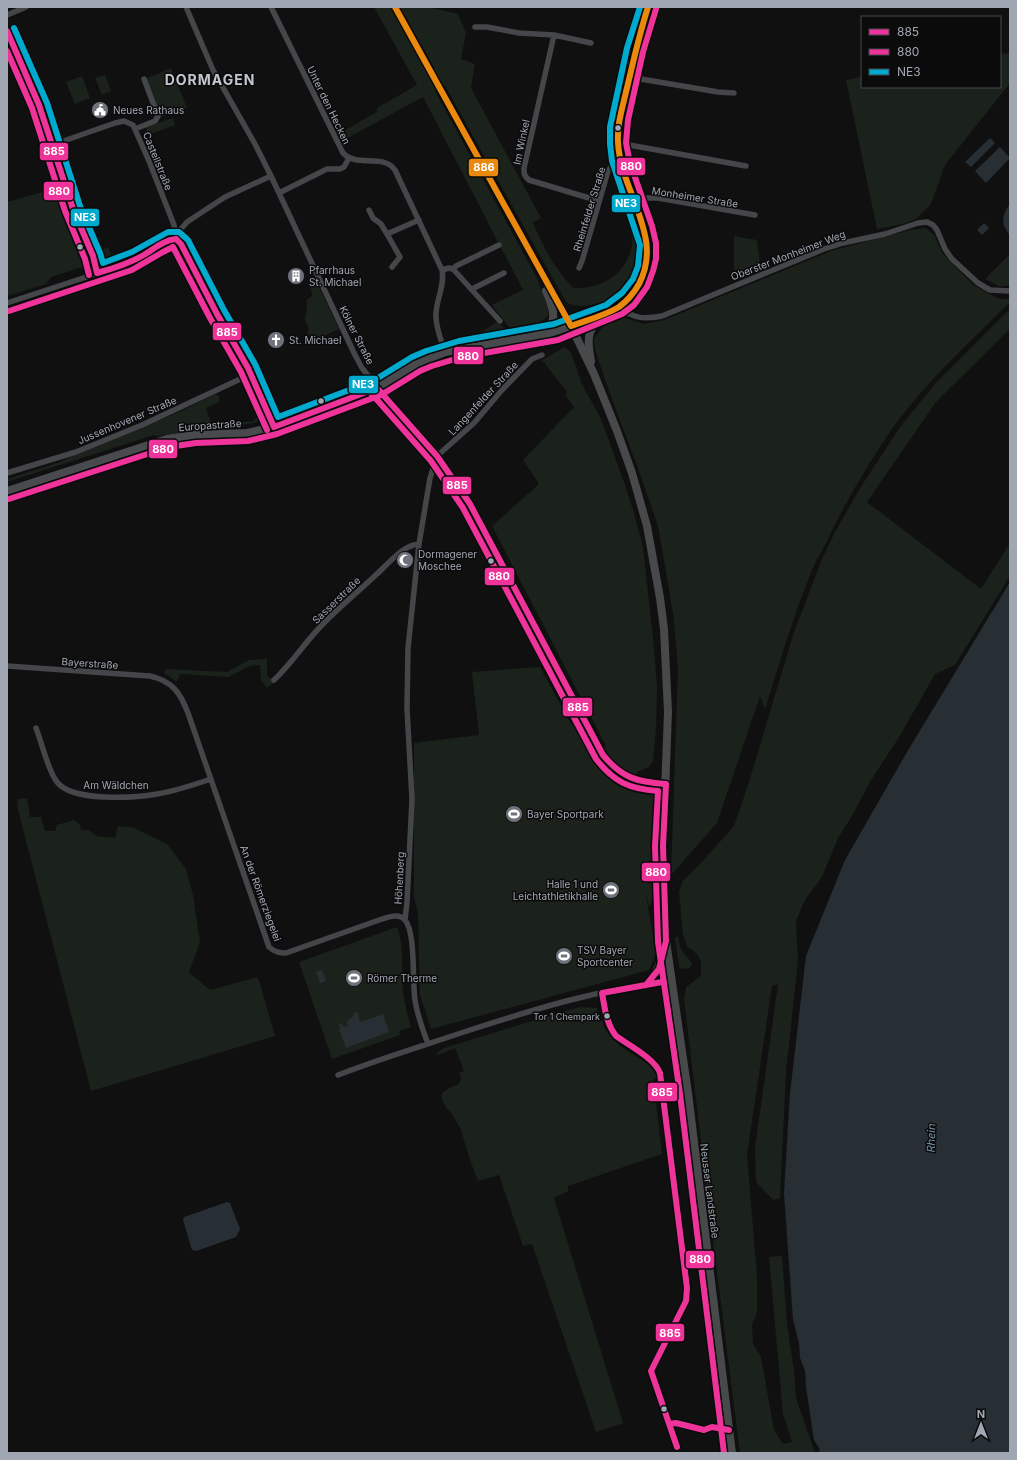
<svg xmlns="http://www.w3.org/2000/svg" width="1017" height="1460" viewBox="0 0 1017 1460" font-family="Inter,sans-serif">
<rect width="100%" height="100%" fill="#101011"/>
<path fill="#1b211b" d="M374 7H391L428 74 435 69 400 7H428L458 14 466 33 461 59 475 64 471 88 541 218 533 223C543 246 555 269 573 288 599 289 621 278 630 253 633 246 632 236 633 228H638C645 265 637 296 596 304 586 306 576 308 566 302L445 86 435 91 538 280 548 308V316L531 329 513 332 492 305 523 290 423 97 344 140 342 132 377 112V108L417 85Z
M1000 51 1002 54 1010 53V83L945 165 931 204 916 219 903 224 877 229 846 80 862 77V87H1000Z
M171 68 187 108 160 117 145 79Z
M105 75 111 91 102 95 95 78Z
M82 76 90 98 75 104 66 82Z
M173 118 175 125 148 135 146 127Z
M60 187 71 219 90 263 88 267H82L51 277 46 284 7 296V202Z
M926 228 935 236 942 253 973 285 999 299H1010V302C972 340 926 382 894 426 867 465 843 506 823 549 820 555 815 561 813 568 794 613 780 662 765 709L760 696 717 823 671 875 678 668 673 613 658 526 638 468 613 402 596 353 594 343V338C599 334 600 329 604 325 608 321 614 319 619 316L644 324 664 320 831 251 910 230Z
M734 236 757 240 761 270 741 277 734 270Z
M108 247 114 262 108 264H104L98 251Z
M1010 254V286H999L985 279Z
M316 281 339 329 317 339H313L307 333 309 329C308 326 306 322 305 320 305 312 309 307 306 300L312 296 311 289 309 285Z
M1010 309V329L936 402 867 502 981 589 1010 543V576L955 665 935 674 898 739 871 780 852 816 838 838 822 877 805 900 796 921 798 961 786 1072 780 1198 773 1200 756 1182 755 1147 778 984 772 986 747 1155 757 1276V1312L752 1325 753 1344 761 1357 774 1430 783 1444 792 1442 783 1414 769 1257 782 1256 787 1323 794 1371 796 1398 815 1453H740L714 1249 684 999 686 987 701 976V961L697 954 687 946 683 934 679 892 682 882 699 865 734 826 749 782 793 635 822 559 835 532 860 488 900 427 935 384Z
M497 322 507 331V333L472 338Z
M565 347 571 353 582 384 601 419 625 485 634 513 643 547 654 647 657 688 656 729 653 762 649 767 637 772 636 787 650 789 654 796C653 815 652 834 651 852 651 866 658 895 649 907L645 890 656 954 649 970 431 1029 420 995 418 913 414 897V743L479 735 472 672 540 667 571 724H575L587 752 606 746 492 526 539 484 523 460 574 407 566 396 567 392 542 360Z
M215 394 219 396V402L206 408 212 426 254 421 258 413V421L255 423 158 436 154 435 7 482V479L57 463 179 412Z
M267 659V676L269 678H273L275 682 267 688 261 680 260 665 249 666 229 677 180 674 177 682 164 673 166 669 227 672 249 660Z
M27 798 30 817H41L45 831H55L57 825 74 820 80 825 81 830H89L96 836 115 838 118 826 132 827 167 844 186 869 193 895 200 942 189 972 210 990 258 977 275 1036 91 1091 17 806 18 799Z
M397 927C405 948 401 972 403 993 405 1005 408 1016 411 1027L399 1031 400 1035 332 1059 299 962Z
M675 937H678L681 949 692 963 690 968 682 969 679 967Z
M580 1007 597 1008 600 1020H602C605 1041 634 1054 651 1066L655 1072 657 1078 653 1079 662 1154 568 1186V1191L554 1198 623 1423 596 1432 532 1244 523 1246 499 1175 478 1181 470 1160 461 1130 450 1111C445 1108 443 1102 441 1096 444 1089 452 1087 459 1084L461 1079 459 1073 464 1071 455 1048 438 1055 435 1054 444 1048 551 1015Z"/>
<path fill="#272e34" d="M990 138 995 143 971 167 965 162Z
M1000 147 1010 158 986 183 975 171Z
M1010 204V235C1000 225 1002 214 1010 204Z
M984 223 989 228 982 235 977 230Z
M1010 582V1453H820L819 1448 814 1440 806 1387 805 1371 800 1358 799 1343 793 1319 784 1193 790 1093 806 956 845 860 907 752Z
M322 970 326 981 320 983 316 972Z
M357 1012 359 1013 358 1015 360 1022 383 1014 389 1032 346 1048 339 1029H340L339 1024 341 1023 344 1027 348 1026 347 1023 349 1019 353 1017 354 1013Z
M227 1202 230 1203 240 1229 236 1237 196 1251 192 1250 183 1220 184 1217Z"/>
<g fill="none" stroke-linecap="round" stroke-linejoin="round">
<path stroke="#454649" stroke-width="5.5" d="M186 7 213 70 255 144 271 176 355 355 362 368 383 394 437 456 470 504 496 552 603 755C621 780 636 782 666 784
M271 7 343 153C357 168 383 153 395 170L442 270C445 285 437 298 436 313 435 325 441 341 445 352
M7 15 26 7
M475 27H487L519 33 554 35 524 168C524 174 524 176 529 180L599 201
M7 31 39 105 73 209 93 256 97 273
M554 35 591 43
M629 77 718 92 734 93
M135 129 155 121 158 116 144 79
M618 143 746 166
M52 145 115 123 124 121 133 125 149 161 174 225 176 239
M279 193 327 169H340L344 167 349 158
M633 198H658L755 215
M369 210 373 218 381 224 387 234 419 220
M387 234 400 257 392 267
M176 239 181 244 217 314 248 368 274 427
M176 239 181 229 187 222 225 197 271 176
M579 268 582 261 608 171 613 164 620 159
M453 269 456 266 499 245
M442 270 449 268 453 269 500 321
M472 289 504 273
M7 303 129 263C141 257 164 238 176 239
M618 307C634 318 642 320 662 316L824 249 843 243 885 234 918 223 927 222 933 225 937 230 945 249 952 259 978 283 990 290 1010 291
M571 326C586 320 603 316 616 308 624 304 631 296 636 289 669 246 623 194 618 148 616 129 621 110 626 92 632 63 639 35 648 7
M7 473 76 452 142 425 251 374
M7 666 150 676C172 681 180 692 188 713L269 947C275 952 279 953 286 953L382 919C389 917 399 913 405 920 416 933 412 981 415 1000 417 1015 423 1030 428 1044
M274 680C291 664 304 644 320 627 338 608 359 591 378 573 390 562 403 545 419 544
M36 728C42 743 48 771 57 782 72 802 134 798 157 794 176 791 193 785 211 779
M405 920 407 902 412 799 407 709 408 648 419 544 430 478 437 456 474 423 502 390 532 359 542 355
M338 1075C379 1059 422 1046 464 1032 532 1010 600 988 672 982"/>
<path stroke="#494a4d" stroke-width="8" d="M7 491 167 439 195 435 247 433 274 427 377 388 416 364 445 352 547 334 571 326"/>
<path stroke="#47494b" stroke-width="8" d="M395 7 571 326 594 374 617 431 632 473 647 526 660 598 664 629 668 712 663 846 666 941 688 1093 732 1453
M534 336C560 326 555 312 546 291
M591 361C586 336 587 327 609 312
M646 985C658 973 661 961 665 945"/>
<g stroke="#0b0b0c" stroke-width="9">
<path id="bus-1" d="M7 31 39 105 73 209 93 256 97 273
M176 239 181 244 217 314 248 368 274 427
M97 273C112 269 128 264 142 256 153 250 163 240 176 239
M377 388 437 456 470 504 603 755C622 778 637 782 666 784
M274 427 377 388
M646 985 659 969 666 941 663 846 666 784
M602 993C605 1009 606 1023 616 1036 629 1045 655 1059 660 1073L687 1288 686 1301 651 1371 677 1447
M602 993 662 982
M669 1424 676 1423 704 1430 712 1427 729 1430"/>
</g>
<g stroke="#0b0b0c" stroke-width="9">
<path id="bus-2" d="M7 51 32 108 65 211 85 259 89 275
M9 311 132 270 163 252 173 247 210 318 241 372 267 430
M371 393 431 461 463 508 596 759C614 782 629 789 658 791L655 846 658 942 680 1094 724 1453
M9 499 169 447 196 443 248 441 277 434 381 395 420 371 432 366 462 357 558 340 622 314 634 305 647 287 653 271 656 259V243L652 226 630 163 626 143 628 120 643 52 656 9"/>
</g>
<g stroke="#0b0b0c" stroke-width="9">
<path id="bus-3" d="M14 28 47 103 80 206 100 253 103 263 132 252 168 232H179L188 240 224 310 255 364 278 417 373 381 412 357 426 351 459 341 554 324 606 305 622 293 633 279 638 266 640 245 612 161 610 144V127L627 48 640 7"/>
</g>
<g stroke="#0b0b0c" stroke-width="9">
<path id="bus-4" d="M395 7 571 326C587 320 604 316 619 307 627 301 634 293 639 284 654 255 645 230 634 200 627 182 619 163 618 142 617 125 622 109 626 92 633 63 639 35 648 7"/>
</g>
<use href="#bus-1" stroke="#e39" stroke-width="6"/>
<use href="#bus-2" stroke="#ef339a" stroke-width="6"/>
<use href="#bus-3" stroke="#00a9ce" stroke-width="6"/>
<use href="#bus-4" stroke="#eb880e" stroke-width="6"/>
</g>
<defs>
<g id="civic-disc" transform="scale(0.9)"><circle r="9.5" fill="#6e727a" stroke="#0b0b0c"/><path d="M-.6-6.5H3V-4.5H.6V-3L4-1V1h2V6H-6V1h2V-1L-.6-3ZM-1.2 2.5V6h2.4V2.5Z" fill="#fff"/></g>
<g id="building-disc" transform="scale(0.9)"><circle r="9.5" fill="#6e727a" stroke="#0b0b0c"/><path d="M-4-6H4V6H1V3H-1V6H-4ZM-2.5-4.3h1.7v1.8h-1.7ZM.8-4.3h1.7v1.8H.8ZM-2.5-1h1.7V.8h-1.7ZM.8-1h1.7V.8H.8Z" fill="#fff"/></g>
<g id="church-disc" transform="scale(0.9)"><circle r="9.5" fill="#6e727a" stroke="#0b0b0c"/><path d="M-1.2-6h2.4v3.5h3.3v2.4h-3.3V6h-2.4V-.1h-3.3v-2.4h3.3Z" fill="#fff"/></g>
<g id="mosque-disc" transform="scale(0.9)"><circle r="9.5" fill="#6e727a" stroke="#0b0b0c"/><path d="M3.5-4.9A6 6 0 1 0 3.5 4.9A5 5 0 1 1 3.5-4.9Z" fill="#fff"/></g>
<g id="stadium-disc" transform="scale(0.9)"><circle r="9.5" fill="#6e727a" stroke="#0b0b0c"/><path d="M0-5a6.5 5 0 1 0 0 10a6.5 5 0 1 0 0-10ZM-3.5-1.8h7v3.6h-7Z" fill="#fff"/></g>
</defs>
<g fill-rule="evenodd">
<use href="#civic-disc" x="100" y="110"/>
<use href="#building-disc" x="296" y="276"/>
<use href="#church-disc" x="276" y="340"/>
<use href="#mosque-disc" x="405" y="560"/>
<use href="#stadium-disc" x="514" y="814"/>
<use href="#stadium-disc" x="611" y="890"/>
<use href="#stadium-disc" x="564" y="956"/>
<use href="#stadium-disc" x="354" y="978"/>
</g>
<g fill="#a1a7b2" stroke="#0b0b0c" stroke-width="1.5">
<circle cx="618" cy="128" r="3.5"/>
<circle cx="80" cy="247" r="3.5"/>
<circle cx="321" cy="401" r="3.5"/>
<circle cx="491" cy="561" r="3.5"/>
<circle cx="607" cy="1016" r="3.5"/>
<circle cx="664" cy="1409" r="3.5"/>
</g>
<g text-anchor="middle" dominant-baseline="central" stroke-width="3" stroke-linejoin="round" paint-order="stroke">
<g font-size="9" fill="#a1a7b2" stroke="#0b0b0c" text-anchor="end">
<text x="600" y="1016">Tor 1 Chempark</text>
</g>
<g font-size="10" fill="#a1a7b2" stroke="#0b0b0c">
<text transform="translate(329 105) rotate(64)">Unter den Hecken</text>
<text transform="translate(521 142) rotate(-78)">Im Winkel</text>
<text transform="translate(158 161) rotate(68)">Castellstraße</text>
<text transform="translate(695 197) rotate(9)">Monheimer Straße</text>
<text transform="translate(589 209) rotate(-73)">Rheinfelder Straße</text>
<text transform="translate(788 255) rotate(-21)">Oberster Monheimer Weg</text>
<text transform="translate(357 335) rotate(63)">Kölner Straße</text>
<text transform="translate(483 398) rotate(-47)">Langenfelder Straße</text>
<text transform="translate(127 420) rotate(-23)">Jussenhovener Straße</text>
<text transform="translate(210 425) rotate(-4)">Europastraße</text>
<text transform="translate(336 600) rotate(-44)">Sasserstraße</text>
<text transform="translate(90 663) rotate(4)">Bayerstraße</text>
<text x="116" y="785">Am Wäldchen</text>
<text transform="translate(399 878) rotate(-87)">Höhenberg</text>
<text transform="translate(261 893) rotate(70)">An der Römerziegelei</text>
<text transform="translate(710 1191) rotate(83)">Neusser Landstraße</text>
</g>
<g font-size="10" fill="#a1a7b2" stroke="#0b0b0c" text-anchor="start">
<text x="113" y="110">Neues Rathaus</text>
<text x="309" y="270">Pfarrhaus<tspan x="309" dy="12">St. Michael</tspan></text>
<text x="289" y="340">St. Michael</text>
<text x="418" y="554">Dormagener<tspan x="418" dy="12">Moschee</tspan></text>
<text x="527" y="814">Bayer Sportpark</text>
<text x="598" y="884" text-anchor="end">Halle 1 und<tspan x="598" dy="12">Leichtathletikhalle</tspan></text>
<text x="577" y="950">TSV Bayer<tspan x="577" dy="12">Sportcenter</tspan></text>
<text x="367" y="978">Römer Therme</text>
</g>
<g font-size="11" font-style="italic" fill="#7897ad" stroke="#0b0b0c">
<text transform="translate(931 1138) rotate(-89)">Rhein</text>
</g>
<g font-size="14" font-weight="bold" letter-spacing="1" fill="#c2c6ce" stroke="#0b0b0c">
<text x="210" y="79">DORMAGEN</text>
</g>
</g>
<g stroke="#0b0b0c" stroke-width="1.5">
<rect x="39" y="142" width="30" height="19" rx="4" fill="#e39"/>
<rect x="616" y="157" width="30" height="19" rx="4" fill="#ef339a"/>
<rect x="468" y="158" width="31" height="19" rx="4" fill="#eb880e"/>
<rect x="43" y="181" width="31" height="20" rx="4" fill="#ef339a"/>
<rect x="611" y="194" width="30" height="19" rx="4" fill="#00a9ce"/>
<rect x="70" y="208" width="30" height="19" rx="4" fill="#00a9ce"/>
<rect x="212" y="322" width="30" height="19" rx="4" fill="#e39"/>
<rect x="453" y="346" width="31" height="19" rx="4" fill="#ef339a"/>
<rect x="348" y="375" width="31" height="19" rx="4" fill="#00a9ce"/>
<rect x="148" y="439" width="30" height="20" rx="4" fill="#ef339a"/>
<rect x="442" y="476" width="30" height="19" rx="4" fill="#e39"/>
<rect x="484" y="567" width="31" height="19" rx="4" fill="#ef339a"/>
<rect x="562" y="697" width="31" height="20" rx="4" fill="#e39"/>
<rect x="641" y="862" width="30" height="20" rx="4" fill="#ef339a"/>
<rect x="647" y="1082" width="31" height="20" rx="4" fill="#e39"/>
<rect x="685" y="1250" width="30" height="19" rx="4" fill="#ef339a"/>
<rect x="655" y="1323" width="30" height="19" rx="4" fill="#e39"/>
</g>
<g font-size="11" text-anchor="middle" font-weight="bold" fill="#fff">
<text x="54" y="155">885</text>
<text x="631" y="170">880</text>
<text x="484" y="171">886</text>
<text x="59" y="195">880</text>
<text x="626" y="207">NE3</text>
<text x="85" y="221">NE3</text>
<text x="227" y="336">885</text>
<text x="468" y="360">880</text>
<text x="363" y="388">NE3</text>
<text x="163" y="453">880</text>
<text x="457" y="489">885</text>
<text x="499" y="580">880</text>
<text x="578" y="711">885</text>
<text x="656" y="876">880</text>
<text x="662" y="1096">885</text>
<text x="700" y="1263">880</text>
<text x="670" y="1337">885</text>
</g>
<rect width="1017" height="1460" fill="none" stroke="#a1a7b2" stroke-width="16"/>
<rect x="861" y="16" width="140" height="72" fill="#0b0b0c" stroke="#47494e"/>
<rect x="869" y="29" width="20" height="6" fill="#ee3399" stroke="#47494e"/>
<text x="897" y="36" font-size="12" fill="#a1a7b2">885</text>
<rect x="869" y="49" width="20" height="6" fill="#ef339a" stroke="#47494e"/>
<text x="897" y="56" font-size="12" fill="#a1a7b2">880</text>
<rect x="869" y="69" width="20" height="6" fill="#00a9ce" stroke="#47494e"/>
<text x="897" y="76" font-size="12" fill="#a1a7b2">NE3</text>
<g transform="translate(981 1424)" stroke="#0b0b0c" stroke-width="3" paint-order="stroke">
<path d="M0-3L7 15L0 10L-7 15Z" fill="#a1a7b2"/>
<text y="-6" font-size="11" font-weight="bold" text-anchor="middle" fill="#a1a7b2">N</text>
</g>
</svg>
